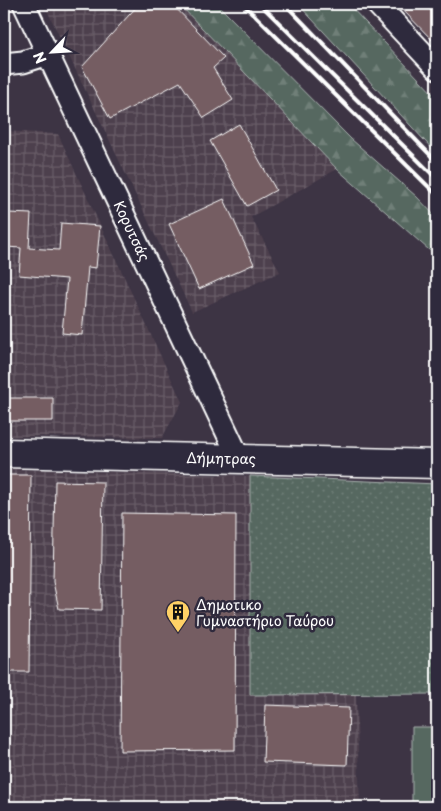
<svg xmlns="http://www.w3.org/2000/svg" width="441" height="811" viewBox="0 0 441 811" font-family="'Playpen Sans',sans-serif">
<defs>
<pattern id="industrial-grid" width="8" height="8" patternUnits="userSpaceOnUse" patternTransform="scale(1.25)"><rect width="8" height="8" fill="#4e404d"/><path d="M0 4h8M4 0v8" fill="none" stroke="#695d68"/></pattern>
<pattern id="grass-dots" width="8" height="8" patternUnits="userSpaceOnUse" patternTransform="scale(1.25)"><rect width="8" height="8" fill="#566860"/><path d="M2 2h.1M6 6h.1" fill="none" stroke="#6f7f78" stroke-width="1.8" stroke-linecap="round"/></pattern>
<pattern id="forest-firs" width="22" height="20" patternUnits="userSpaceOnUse" patternTransform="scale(1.25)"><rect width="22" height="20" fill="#566860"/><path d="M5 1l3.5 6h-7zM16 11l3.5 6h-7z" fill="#6f7f78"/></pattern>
</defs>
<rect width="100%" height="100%" fill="#3d3444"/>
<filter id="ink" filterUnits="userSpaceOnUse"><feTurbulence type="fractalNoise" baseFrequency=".02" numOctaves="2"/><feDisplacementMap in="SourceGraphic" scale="10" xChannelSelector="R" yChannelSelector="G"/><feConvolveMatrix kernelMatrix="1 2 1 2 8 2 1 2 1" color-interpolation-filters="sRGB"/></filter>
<g filter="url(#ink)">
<path fill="url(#industrial-grid)" d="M44 4H179L337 169 251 217 280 272 192 312Z
M4 131 58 134 182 402 162 438 4 436Z
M4 469 250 476V695H356L360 807H4Z"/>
<path fill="url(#grass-dots)" stroke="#aab4b0" d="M250 476 437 484V694L250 695Z"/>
<path fill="url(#forest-firs)" stroke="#aab4b0" d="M179 4H217L351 139 417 197 437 218V257L337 169Z
M298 4H348L437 98V154Z"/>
<path fill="#566860" stroke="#aab4b0" d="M412 727H437V807H412Z"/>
<path fill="#745d62" stroke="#fff" d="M139 4H172L224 58 213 68 233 100 204 118 180 82 110 119 82 67Z
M397 4H437V45Z
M239 124 276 190 247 206 210 141Z
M224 199 254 264 199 289 169 224Z
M9 213 31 214 29 248 59 250 61 223 100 226 96 268 88 267 82 335 62 333 67 279 19 275 21 248 6 247Z
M4 398H53V421H6V436H4Z
M4 475H31L29 672H4Z
M55 481 103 482 101 610 59 609 53 582Z
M122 513 236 515 235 750 120 751Z
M265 705 349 708 347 765 263 762Z
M52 802 53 807H4V805Z"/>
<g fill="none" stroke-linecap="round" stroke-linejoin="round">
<g stroke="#fff" stroke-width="25">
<path id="minor" d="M24 4 239 458
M377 4 437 68
M4 64 23 62 48 54"/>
</g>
<g stroke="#fff" stroke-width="31">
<path id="tertiary" d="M4 453 437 464"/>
</g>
<use href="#minor" stroke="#2f2a3d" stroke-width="21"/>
<use href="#tertiary" stroke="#2f2a3d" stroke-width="28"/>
<path stroke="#fff" stroke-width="4" d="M243 4 437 195
M260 4 437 179
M285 4 437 162"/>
</g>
</g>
<defs>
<g id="building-pin" transform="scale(1.25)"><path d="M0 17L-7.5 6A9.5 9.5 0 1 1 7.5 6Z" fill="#ffd166" stroke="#2f2a3d"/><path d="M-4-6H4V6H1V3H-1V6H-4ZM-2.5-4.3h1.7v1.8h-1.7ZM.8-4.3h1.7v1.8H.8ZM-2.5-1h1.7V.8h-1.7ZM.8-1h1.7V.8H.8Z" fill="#111"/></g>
</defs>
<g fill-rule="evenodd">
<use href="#building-pin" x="178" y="612"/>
</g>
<g text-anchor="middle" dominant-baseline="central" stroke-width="5" stroke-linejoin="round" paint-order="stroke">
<g font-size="14" fill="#fff" stroke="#2f2a3d">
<text transform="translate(132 231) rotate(65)">Κορυτσάς</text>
<text transform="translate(221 458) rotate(1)">Δήμητρας</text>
</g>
<g font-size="14" fill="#fff" stroke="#2f2a3d" text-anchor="start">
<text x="196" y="604">Δημοτικο<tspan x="196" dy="16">Γυμναστήριο Ταύρου</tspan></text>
</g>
</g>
<rect width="441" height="811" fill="none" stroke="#2f2a3d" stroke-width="20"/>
<rect x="10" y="10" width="421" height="791" fill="none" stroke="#fff" stroke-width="2" filter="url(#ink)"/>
<g transform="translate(52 52) rotate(245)" stroke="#2f2a3d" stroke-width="4" paint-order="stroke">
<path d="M0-4L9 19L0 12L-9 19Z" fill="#ffffff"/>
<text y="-8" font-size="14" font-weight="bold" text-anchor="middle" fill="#ffffff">N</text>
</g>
</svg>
